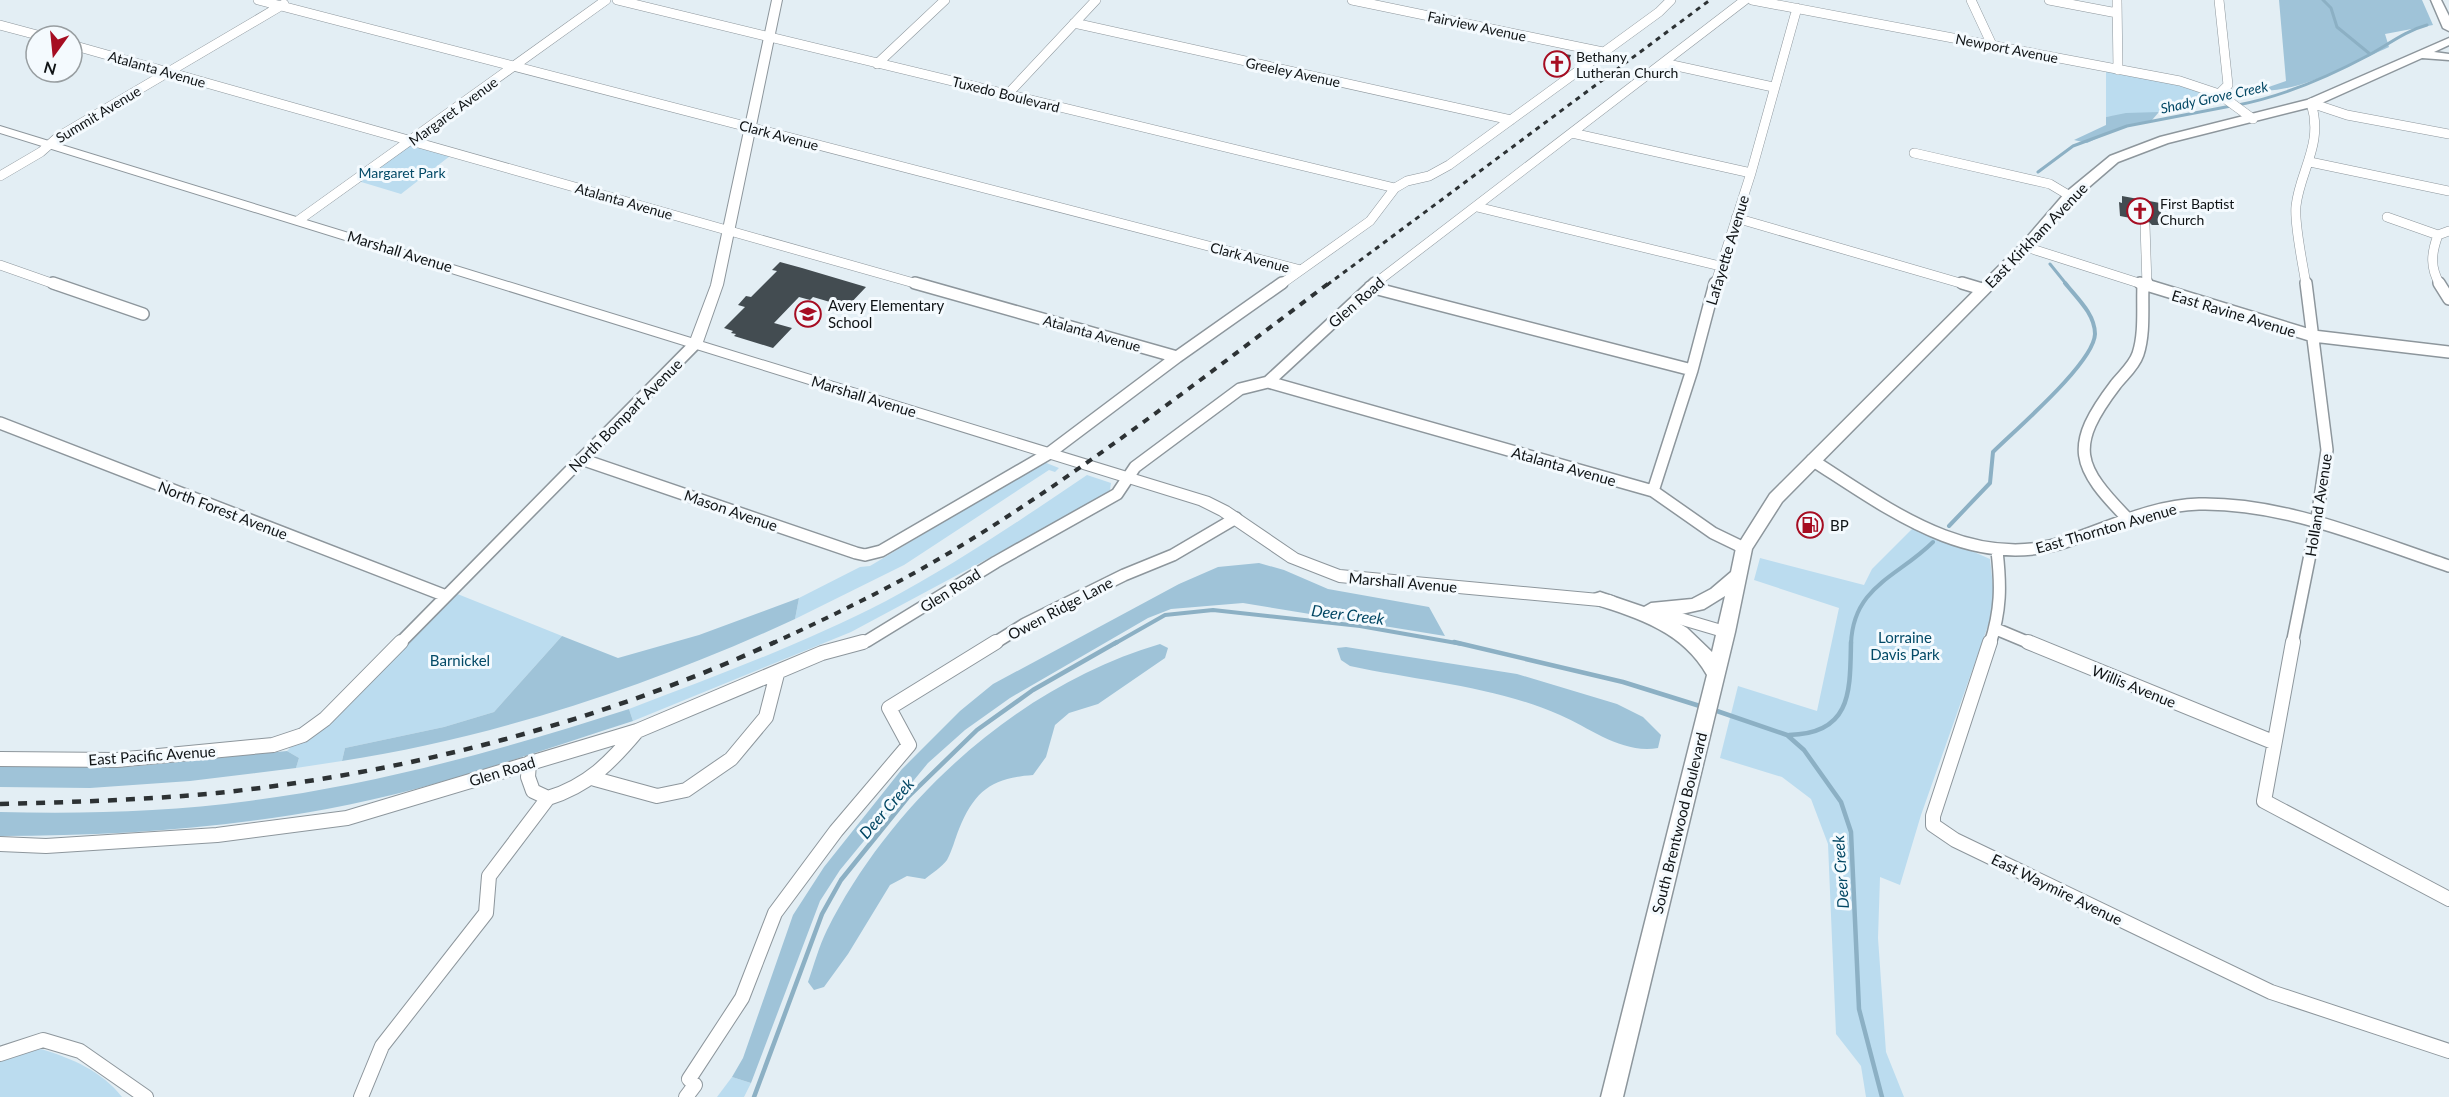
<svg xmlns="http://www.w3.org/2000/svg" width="2449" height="1097" viewBox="0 0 2449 1097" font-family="Lato,sans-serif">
<rect width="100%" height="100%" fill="#e3eef4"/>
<path fill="#bbdcef" d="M2106 70 2188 86 2216 100C2197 100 2178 109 2159 112 2142 115 2124 114 2106 117Z
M411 145 450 156 401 194 358 181Z
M1044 462 1059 468 1055 472 1049 470 904 565 795 619 799 598 860 567 870 566Z
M1087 475 1111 483 1110 490 1088 505 851 632 633 721 629 709C715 676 803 644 886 601 956 564 1022 519 1087 475Z
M1915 526 1990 559 1994 595 1990 620 1921 815 1900 885 1880 877 1878 938 1886 1052 1904 1097H1866L1861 1066 1836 1034 1828 844 1811 799 1782 777 1720 758 1738 686 1817 711 1839 608 1754 580 1760 558 1864 585 1872 569Z
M445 589 562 636 494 712 444 727 345 748 342 761 296 768 299 758 287 751Z
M41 1049C71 1058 102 1071 122 1097H0V1059Z
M732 1077 751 1083 744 1097H717Z"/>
<path fill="#9fc3d8" d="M2279 0H2422L2433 25 2385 34 2389 47C2358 61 2294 95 2260 90L2286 81Z
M2159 112 2152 120 2115 130 2087 143 2074 140 2106 125V117L2126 113Z
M1259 563 1284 570 1328 589 1429 607 1445 636 1243 603 1171 609 1148 618 1010 698 965 730 928 763 840 870 820 901 751 1083 732 1077 743 1058 793 915 824 867 902 769 960 711 993 684 1179 584 1218 567Z
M799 598 795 619C652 685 497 737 342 761L345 748 444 727 494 712 562 636 618 658 699 635Z
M1160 644 1168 648 1165 658 1098 704 1069 713 1055 725 1046 757 1033 775C992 778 975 790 959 829 955 839 952 851 947 860 942 867 932 873 925 879L907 876 890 885 848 954 824 987 814 990 808 982C814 965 819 946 827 930 892 800 1020 685 1160 644Z
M1346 647 1517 674 1617 704 1643 717 1661 735 1658 748C1622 754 1592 729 1560 715 1494 686 1420 681 1350 666L1341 660 1337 648Z
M629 709 633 721C533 753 431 790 327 809 219 829 109 836 0 836V812C83 814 167 812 249 801 379 784 505 749 629 709Z
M287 751 299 758 296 768 190 781 90 788 0 787V765L128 767Z"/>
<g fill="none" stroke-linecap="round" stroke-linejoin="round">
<path stroke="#8cb0c4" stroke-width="3" d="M2323 0 2331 8 2337 27 2370 54
M2238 105C2284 96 2328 77 2369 55 2389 44 2405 31 2427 25
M2038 172 2073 146 2127 126 2231 106
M2050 264 2067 285"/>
<path stroke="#8cb0c4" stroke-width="4" d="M1949 526 1990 483 1993 452C2015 430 2094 363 2095 334 2095 314 2077 298 2065 283
M1114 644 1165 615 1213 610 1360 626 1462 644
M1851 644C1853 586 1898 577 1933 542"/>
<path stroke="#8cb0c4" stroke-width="4.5" d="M1454 642 1623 682 1703 707
M1714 710 1787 735 1804 750 1841 802 1851 832 1859 1009 1882 1097
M1789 735C1852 734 1850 691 1851 642
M754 1097 822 914 841 880 908 797 977 730 1033 690 1117 642"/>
</g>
<path fill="#434c51" d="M1558 53 1571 55 1564 70 1550 67Z
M2122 196 2160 203 2162 225H2152L2145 218 2141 220 2120 216 2119 202 2122 203Z
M780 262 802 268 866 287 847 307 813 297 810 300 799 297 774 323 792 328 773 348 734 336 736 334 731 333 733 331 724 328 745 307 738 305 746 296 751 297 777 271 772 270Z"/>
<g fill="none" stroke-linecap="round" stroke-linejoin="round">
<g stroke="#8d969c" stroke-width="10">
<path id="minor-far2" d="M258 0 1301 270
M617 0 1395 188
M1352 0 1603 52
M1752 0 2180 81 2219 94 2253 119
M1971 0 1992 45
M2049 0 2117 13
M2117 0 2118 70
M2219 0 2228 85 2219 94
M1074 23 1511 120
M0 25 41 36
M72 45 921 285
M1663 63 1773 87
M877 64 945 0
M1007 95 1096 0
M2311 103 2347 115 2449 134
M1572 133 1751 173
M1914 153 2050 184 2070 196
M2310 162 2449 191
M0 176 41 152 58 137 284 4
M1477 207 1720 266
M2387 217 2438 235
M1736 218 1967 285
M299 220 606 0
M2145 225 2147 285
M2026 247 2145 285
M0 265 57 285
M1280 285 1370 221 1395 188 1407 181 1429 176 1449 165 1659 12 1671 0
M1373 285 1745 0
M1715 285 1751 173 1797 8
M2306 285C2303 264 2294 225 2296 206 2300 170 2324 144 2311 103
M2440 285C2430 267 2431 254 2438 235L2449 231"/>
</g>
<g stroke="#8d969c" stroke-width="14">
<path id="minor-far1" d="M53 283 143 314
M915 283 1177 357
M1962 283 1982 289
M2140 283 2313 336 2449 352
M2147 283V286
M2439 283 2449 299
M1370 287 1692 370
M1268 382 1653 491 1713 533 1744 548
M0 423 446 596
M581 459 856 553 865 555 881 551 1048 454 1177 357 1282 283
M1812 460C1887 508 1971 573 2065 542 2108 528 2153 505 2199 504 2284 502 2370 540 2449 566
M1653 491 1692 370 1715 283
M2129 520C2076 466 2068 447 2116 384 2124 374 2134 366 2138 354 2145 333 2142 307 2143 285
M1996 629 2032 644
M399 644 696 343
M857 644 867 641 996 562 1117 494 1135 467 1240 389 1268 382 1375 283
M993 644 1025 624 1124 575 1173 555 1236 518
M1990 644C2001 610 2001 586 1997 551
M2292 644 2316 525 2327 450 2306 283"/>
</g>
<g stroke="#8d969c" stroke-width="16">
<path id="minor" d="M1990 642 1933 816V825L1955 840 2271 992 2449 1051
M2028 642 2273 742
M2293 642 2264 801 2449 899
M0 759 117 760 273 745 303 735 325 719 401 642
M529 763 528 777 533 791 548 798C588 786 611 762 637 731
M595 779 657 796 686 790 731 759 766 717 777 674
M0 844 46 846 217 835 347 818 637 731 822 653 863 642
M0 1054 43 1040 80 1051 146 1097
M361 1097 382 1046 486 913 489 876 548 798
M686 1097 695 1085 689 1079 742 998 775 913 836 831 909 745 889 708 996 642"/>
</g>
<g stroke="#8d969c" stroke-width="2">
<path id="tertiary" d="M772 0H782L723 285 703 342 1209 497 1229 507 1298 554 1340 570 1610 595 1615 597 1618 601 1615 605 1610 607 1339 582 1288 562 1219 515 1199 505 0 133V126L691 338 711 285Z
M1654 605 1732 628 1734 632 1732 636 1726 638 1648 615 1646 611 1648 607Z"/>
</g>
<g stroke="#8d969c" stroke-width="3">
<path id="secondary" d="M2431 0H2441L2449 16V31L2443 28Z
M2449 38V45L2434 52 2449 54V60L2422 58 2315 106 2168 143 2118 162 2075 199 2031 250 1782 502 1752 549 1735 632 1623 1097H1601L1707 675C1683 632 1638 618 1594 604L1591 599 1594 594 1600 592 1644 607 1651 603 1692 599 1711 589 1731 572 1736 548 1770 494 2021 244 2065 193 2110 156 2160 137 2307 100ZM1725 596 1712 652 1687 628 1668 617 1704 609Z"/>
</g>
<use href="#minor-far2" stroke="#fff" stroke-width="9"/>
<use href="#minor-far1" stroke="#fff" stroke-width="11"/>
<use href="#minor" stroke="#fff" stroke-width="14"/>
<use href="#tertiary" fill="#fff" fill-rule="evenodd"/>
<use href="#secondary" fill="#fff" fill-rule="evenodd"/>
<path stroke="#2d3234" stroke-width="3" stroke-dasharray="5 5" stroke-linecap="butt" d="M1327 285 1710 0"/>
<path stroke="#2d3234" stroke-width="4" stroke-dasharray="7 7" stroke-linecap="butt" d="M771 644C832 616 892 587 949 553 1082 473 1205 376 1329 283"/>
<path stroke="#2d3234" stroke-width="4.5" stroke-dasharray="9 9" stroke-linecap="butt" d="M0 804C73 802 145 800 217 793 407 773 601 722 775 642"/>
</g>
<defs>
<g id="church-ring" transform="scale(1.35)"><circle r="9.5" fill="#f4fafe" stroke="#a60d22" stroke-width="1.5"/><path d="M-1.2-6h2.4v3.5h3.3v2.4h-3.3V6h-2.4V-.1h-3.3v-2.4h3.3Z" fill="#a60d22"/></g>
<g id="school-ring" transform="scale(1.35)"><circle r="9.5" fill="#f4fafe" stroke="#a60d22" stroke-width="1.5"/><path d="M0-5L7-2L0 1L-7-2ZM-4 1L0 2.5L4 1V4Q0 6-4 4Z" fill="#a60d22"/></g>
<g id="fuel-ring" transform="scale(1.35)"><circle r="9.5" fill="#f4fafe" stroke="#a60d22" stroke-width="1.5"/><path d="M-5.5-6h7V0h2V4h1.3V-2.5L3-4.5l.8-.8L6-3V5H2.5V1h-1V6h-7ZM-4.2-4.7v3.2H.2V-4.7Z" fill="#a60d22"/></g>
</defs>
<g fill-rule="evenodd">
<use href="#church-ring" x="1557" y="64"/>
<use href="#church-ring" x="2140" y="211"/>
<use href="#school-ring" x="808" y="314"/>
<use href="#fuel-ring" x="1810" y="525"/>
</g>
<g text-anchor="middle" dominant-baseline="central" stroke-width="6" stroke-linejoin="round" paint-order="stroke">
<g font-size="14" fill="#0f1315" stroke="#f4fafe">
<text transform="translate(1477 26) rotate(12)">Fairview Avenue</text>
<text transform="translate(2007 48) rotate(11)">Newport Avenue</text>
<text transform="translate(157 69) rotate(16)">Atalanta Avenue</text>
<text transform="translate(1293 72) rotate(12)">Greeley Avenue</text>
<text transform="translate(1006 94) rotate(14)">Tuxedo Boulevard</text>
<text transform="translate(453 111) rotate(-36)">Margaret Avenue</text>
<text transform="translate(98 114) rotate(-31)">Summit Avenue</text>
<text transform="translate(779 135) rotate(15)">Clark Avenue</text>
<text transform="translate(624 201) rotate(16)">Atalanta Avenue</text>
<text transform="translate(1250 257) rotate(15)">Clark Avenue</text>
<text transform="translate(1092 333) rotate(16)">Atalanta Avenue</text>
</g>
<g font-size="14" fill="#0f1315" stroke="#f4fafe" text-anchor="start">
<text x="1576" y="56">Bethany<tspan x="1576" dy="16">Lutheran Church</tspan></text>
<text x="2160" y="203">First Baptist<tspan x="2160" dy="16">Church</tspan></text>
</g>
<g font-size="14" font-style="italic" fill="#004663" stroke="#f4fafe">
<text transform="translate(2214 97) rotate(-12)">Shady Grove Creek</text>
</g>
<g font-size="14" fill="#034a67" stroke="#f4fafe">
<text x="402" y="172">Margaret Park</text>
</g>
<g font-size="15" fill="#0f1315" stroke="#f4fafe">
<text transform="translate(2036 235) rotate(-46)">East Kirkham Avenue</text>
<text transform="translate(1727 250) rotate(-73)">Lafayette Avenue</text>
<text transform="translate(400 251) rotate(17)">Marshall Avenue</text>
<text transform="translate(1356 302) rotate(-41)">Glen Road</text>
<text transform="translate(2234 313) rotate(17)">East Ravine Avenue</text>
<text transform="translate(864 396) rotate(17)">Marshall Avenue</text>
<text transform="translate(625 415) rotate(-45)">North Bompart Avenue</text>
<text transform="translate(1564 466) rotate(16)">Atalanta Avenue</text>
<text transform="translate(2318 505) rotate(-81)">Holland Avenue</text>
<text transform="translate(223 510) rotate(21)">North Forest Avenue</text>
<text transform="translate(731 510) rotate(19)">Mason Avenue</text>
<text transform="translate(2106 528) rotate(-16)">East Thornton Avenue</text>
<text transform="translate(1403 582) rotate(5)">Marshall Avenue</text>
<text transform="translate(950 590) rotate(-32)">Glen Road</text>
<text transform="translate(1060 608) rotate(-28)">Owen Ridge Lane</text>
<text transform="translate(2134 686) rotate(22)">Willis Avenue</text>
<text transform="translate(152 755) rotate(-4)">East Pacific Avenue</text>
<text transform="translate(502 771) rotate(-17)">Glen Road</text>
<text transform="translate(1679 823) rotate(-76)">South Brentwood Boulevard</text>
<text transform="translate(2057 889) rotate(26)">East Waymire Avenue</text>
</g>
<g font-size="15" fill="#0f1315" stroke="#f4fafe" text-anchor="start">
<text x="828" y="305">Avery Elementary<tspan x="828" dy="17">School</tspan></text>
<text x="1830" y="525">BP</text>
</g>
<g font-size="15" fill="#034a67" stroke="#f4fafe">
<text x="1905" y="637">Lorraine<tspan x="1905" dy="17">Davis Park</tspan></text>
<text x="460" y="660">Barnickel</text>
</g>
<g font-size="16" font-style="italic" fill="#004663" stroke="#f4fafe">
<text transform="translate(1348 614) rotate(7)">Deer Creek</text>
<text transform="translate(886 808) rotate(-49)">Deer Creek</text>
<text transform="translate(1840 872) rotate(-94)">Deer Creek</text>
</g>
</g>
<g transform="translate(54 54) rotate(195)"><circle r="28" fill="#f4fafe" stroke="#989ea1" stroke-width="1.5"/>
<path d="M0-4.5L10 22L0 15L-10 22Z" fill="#a60d22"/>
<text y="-9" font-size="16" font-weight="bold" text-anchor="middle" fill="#0f1315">N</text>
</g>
</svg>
